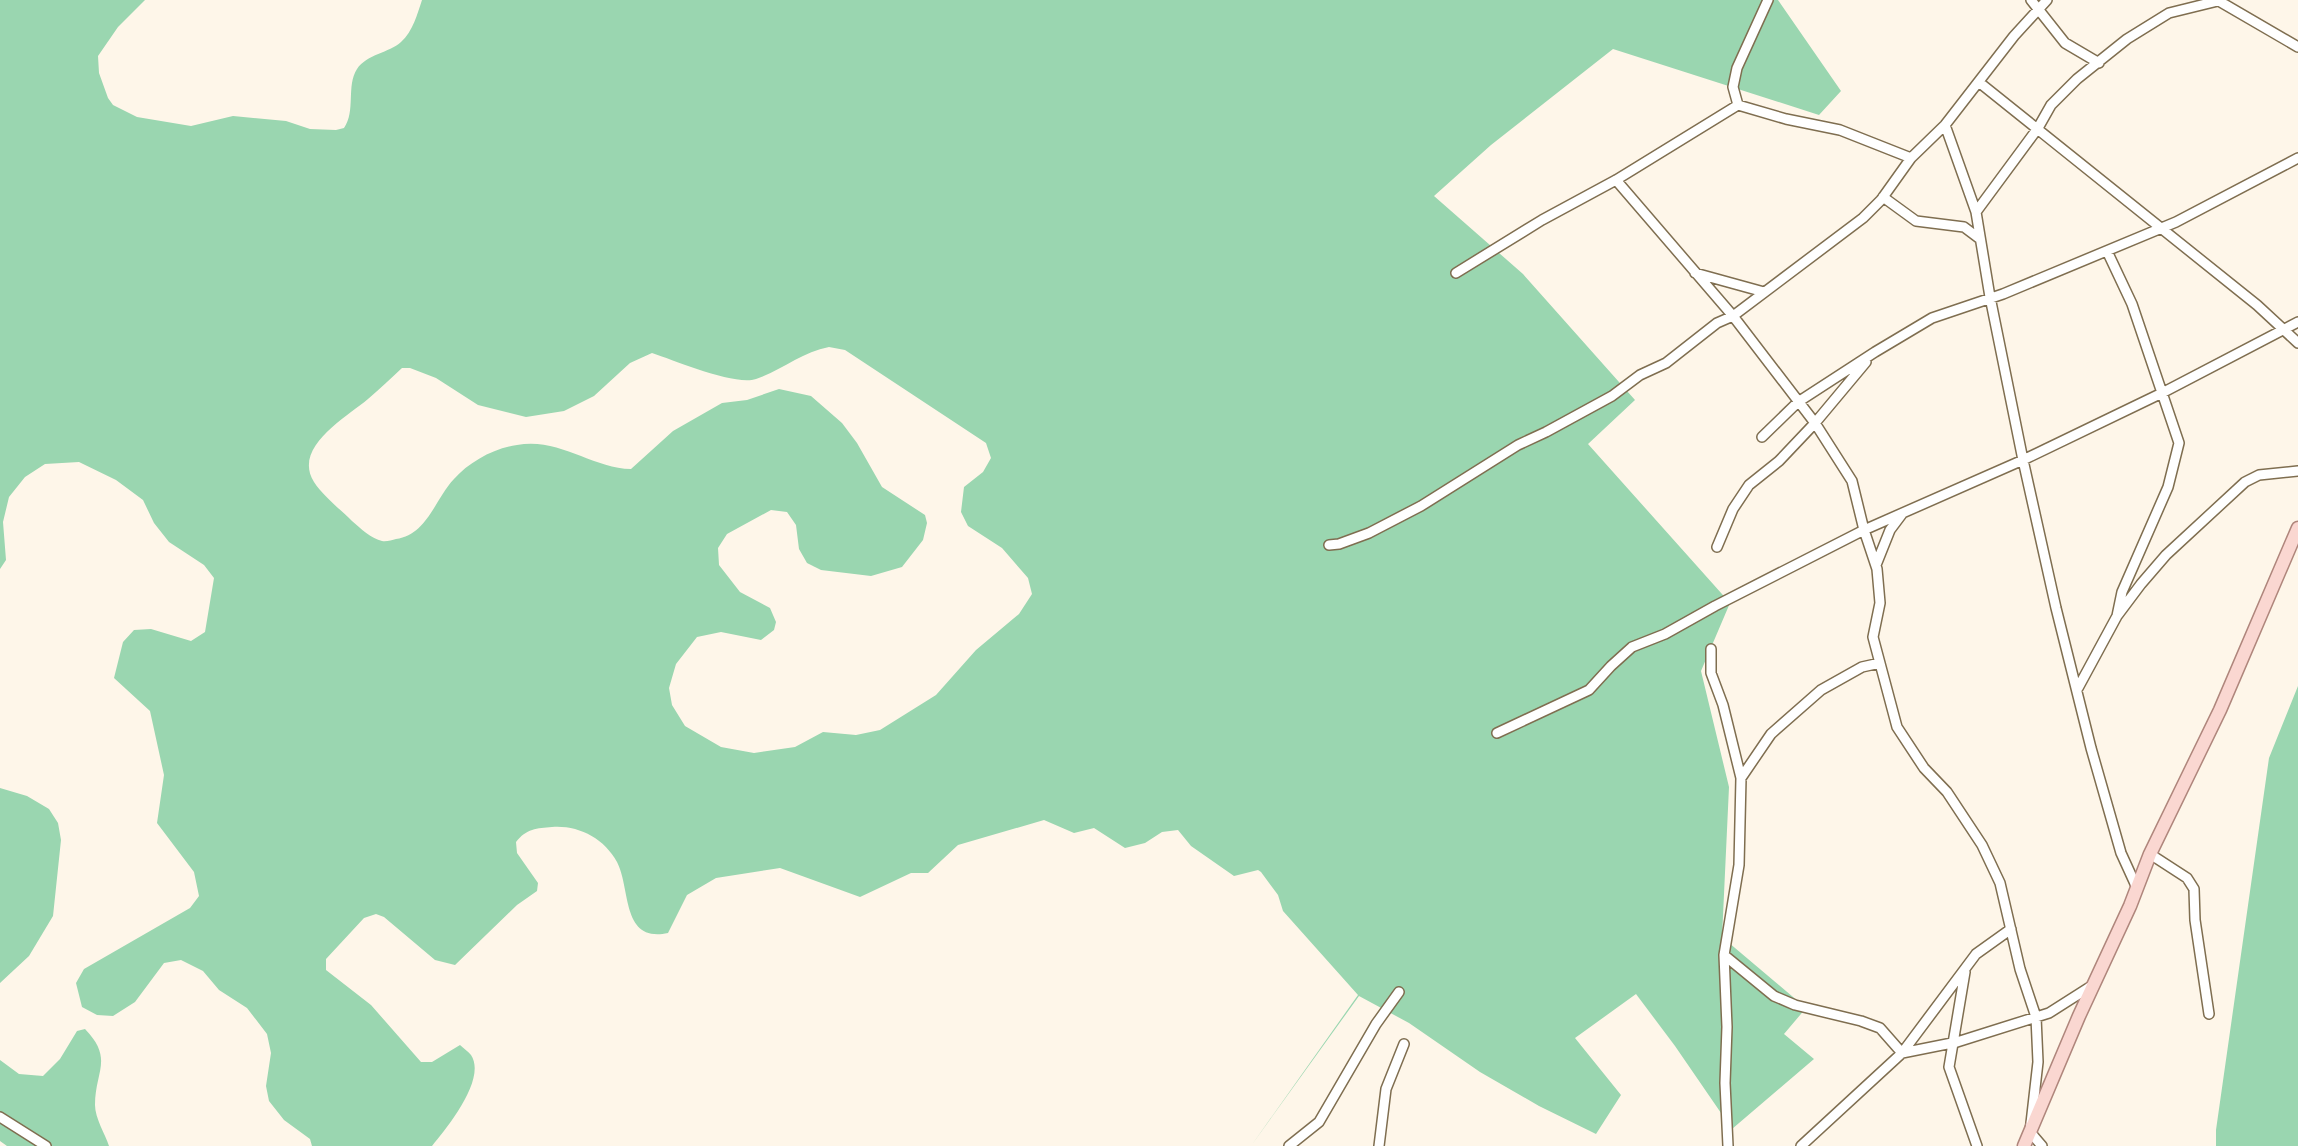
<svg xmlns="http://www.w3.org/2000/svg" width="2298" height="1146" viewBox="0 0 2298 1146" font-family="'Varela Round',sans-serif">
<rect width="100%" height="100%" fill="#fef6e9"/>
<path fill="#9ad6b0" fill-rule="evenodd" d="M0 0H145L118 27 98 56 99 73 108 98 113 105 137 117 191 126 233 116 286 121 310 129 336 130 344 128C356 111 346 86 357 69 367 54 389 53 401 42 413 31 417 15 422 0H1778L1841 91 1819 115 1613 49 1491 145 1434 196 1523 274 1635 400 1588 444 1730 603 1701 671 1729 787 1722 937 1806 1008 1784 1034 1814 1059 1732 1129 1675 1046 1636 994 1575 1038 1621 1095 1596 1134 1539 1106 1480 1072 1409 1023 1359 996 1251 1146 1358 995 1283 911 1278 895 1261 872 1258 870 1234 876 1191 846 1178 830 1162 832 1145 843 1125 848 1094 828 1074 833 1044 820 958 845 928 873H911L860 897 780 868 716 878 687 895 668 933C621 943 631 889 617 862 604 838 578 825 552 827 537 828 526 829 516 842L517 853 538 883 537 891 517 905 455 965 435 960 384 917 376 914 364 918 326 959V970L371 1005 421 1062H432L460 1045C463 1048 468 1051 471 1055 487 1079 447 1128 432 1146H312L310 1139 284 1120 269 1101 266 1086 271 1053 267 1034 247 1008 219 990 203 971 181 960 164 963 135 1002 113 1016 97 1015 82 1007 76 983 84 969 190 908 199 896 194 872 157 823 164 775 150 711 114 678 123 642 134 630 151 629 191 641 205 632 214 578 204 565 169 542 154 523 143 500 116 480 79 462 45 464 25 477 9 497 3 522 6 560 0 569ZM829 347 845 350 986 443 991 458 983 472 964 487 961 512 968 526 1002 548 1028 578 1032 594 1019 614 976 650 936 695 880 730 856 735 823 732 795 747 754 753 721 747 685 726 672 705 669 688 676 664 697 637 721 632 761 640 774 630 776 622 770 608 740 592 719 565 718 548 727 534 771 510 787 512 796 525 799 549 807 563 821 570 871 576 902 567 923 540 927 523 925 515 882 487 857 443 842 423 811 396 779 389 747 400 722 403 673 431 631 469C592 468 558 437 517 445 494 448 469 462 454 479 435 499 427 535 396 539 392 540 386 542 382 541 372 539 360 528 352 521 340 509 323 496 314 482 292 447 347 417 368 399 380 389 391 378 402 368H410L436 378 478 405 526 417 564 411 594 396 630 363 652 353C676 361 735 386 756 379 782 370 802 352 829 347Z
M2298 686V1146H2216V1130L2269 758Z
M0 788 27 796 49 809 58 823 61 840 53 916 29 956 0 983Z
M85 1029C114 1059 95 1071 95 1105 95 1118 105 1134 109 1146H7L0 1141V1060L19 1074 43 1076 60 1059 77 1031Z"/>
<g fill="none" stroke-linecap="round" stroke-linejoin="round">
<g stroke="#7f6e50" stroke-width="12">
<path id="minor" d="M2031 0 2065 43 2099 63
M2219 1 2298 47
M1980 83 2257 305 2298 343
M1738 105 1733 87 1737 68 1768 0
M1945 125 1976 212 1990 297 2023 460 2056 608 2091 748 2121 853 2137 888
M1616 180 1733 316 1815 423 1852 481 1864 530 1877 569 1880 603 1873 637 1897 727 1924 768 1947 792 1982 845 2000 883 2020 969 2036 1017 2038 1062 2030 1132 2042 1146
M1883 197 1916 221 1964 227 1980 239
M1976 212 2038 128 2051 105 2077 79 2127 39 2169 13 2222 0
M2107 251 2132 304 2179 443 2168 487 2122 592 2117 616
M1456 273 1542 220 1616 180 1738 105 1786 119 1840 130 1911 158
M1695 273 1764 292
M1762 437 1798 402 1875 352 1932 318 2003 294 2176 222 2298 158
M1329 545 1339 544 1369 533 1421 506 1518 445 1546 432 1612 396 1640 375 1666 363 1717 323 1733 316 1863 218 1881 200 1911 158 1945 125 2014 36 2047 0
M1717 547 1733 509 1749 485 1779 461 1815 423 1866 362
M1876 565 1890 530 1902 514
M1711 649V673L1723 705 1741 778 1739 865 1724 955 1727 1027 1725 1083 1728 1146
M2078 688 2117 616 2141 584 2166 555 2245 482 2259 475 2298 471
M1497 733 1589 690 1611 666 1632 647 1665 634 1715 606 1864 530 2023 460 2162 393 2298 322
M1741 778 1771 734 1821 690 1862 667 1880 663
M2150 854 2187 878 2194 889 2195 920 2209 1014
M1724 955 1774 996 1795 1005 1861 1021 1880 1028 1902 1053 1976 954 2011 929
M1965 972 1949 1067 1977 1146
M0 1117 46 1146
M1289 1146 1319 1122 1376 1024 1399 992
M1379 1146 1386 1089 1404 1044
M1801 1146 1902 1053 1957 1042 2049 1013 2093 985"/>
</g>
<g stroke="#af867c" stroke-width="15">
<path id="major" d="M2024 1146 2079 1016 2130 906 2150 854 2220 710 2298 528"/>
</g>
<use href="#minor" stroke="#fff" stroke-width="9"/>
<use href="#major" stroke="#fad7d1" stroke-width="12"/>
</g>
</svg>
